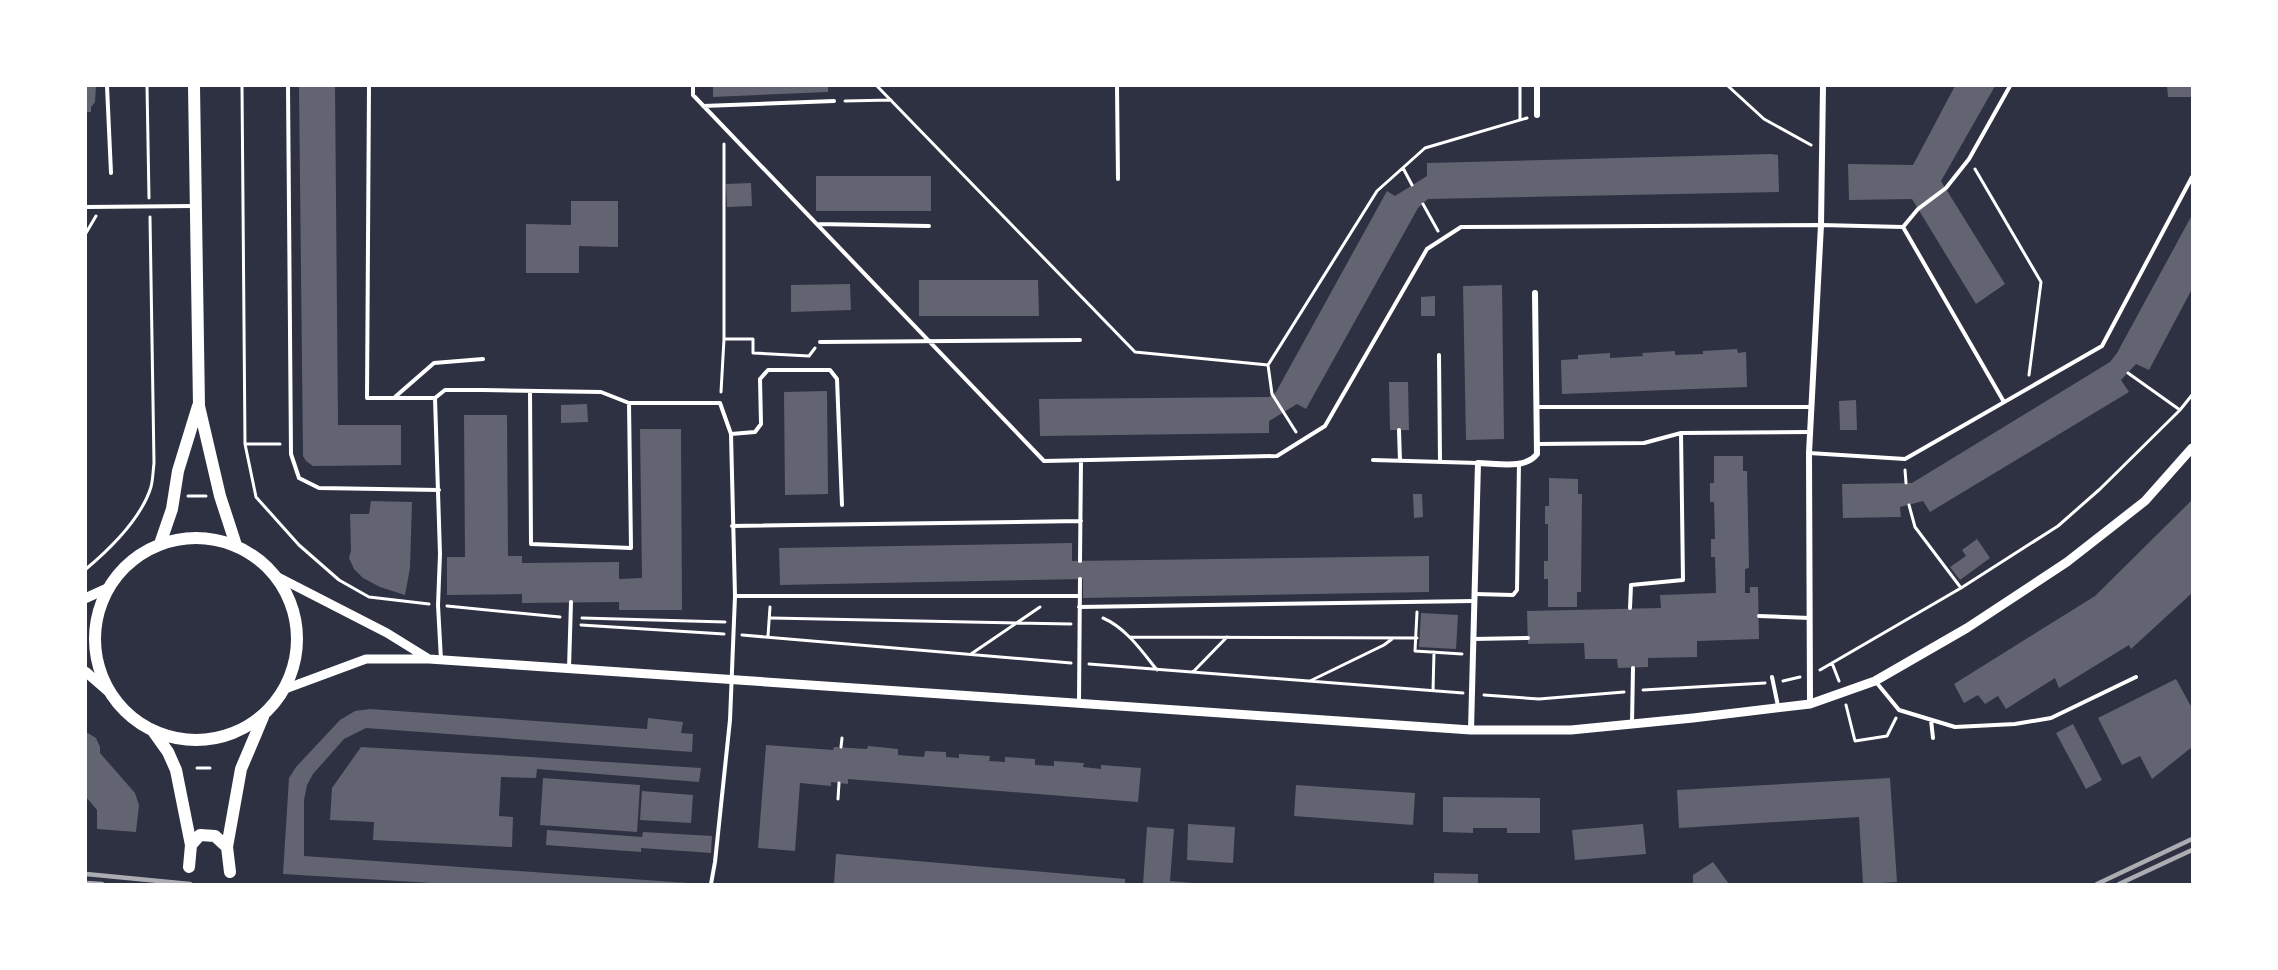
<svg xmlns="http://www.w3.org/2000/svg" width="2278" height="970" viewBox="0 0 2278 970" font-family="'Alegreya Sans',sans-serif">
<rect width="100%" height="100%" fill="#2d3142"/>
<path fill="#626471" d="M86 86H96L95 102 91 107V112H86Z
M299 86H335L338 425H401V465L313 466 306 461 303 456Z
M713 86H828V92L713 97Z
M1955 86H1995L1941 181 2005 284 1976 304 1912 199 1849 200 1848 164 1913 165Z
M2167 86H2192V97H2168Z
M1771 154 1778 155 1779 192 1428 199 1418 208 1306 409 1297 404 1269 421V433L1040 436 1039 399 1269 397 1276 392 1387 191 1395 196 1427 176V163Z
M816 176H931V211H816Z
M751 183 752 206 727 207 726 184Z
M571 201H618V247L579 246V273H526V224L571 225Z
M2192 215V289L2149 370 2136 364 2121 380 2129 392 1930 512 1923 501 1900 507 1901 517 1843 518 1842 484 1912 483 2110 362 2117 353Z
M919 280H1038L1039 316H919Z
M850 284 851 310 791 312V285Z
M1502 285 1504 439 1466 440 1463 286Z
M1435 296V316H1421V297Z
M1737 349 1738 353 1746 352 1747 387 1562 394 1561 360 1578 359V355L1610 353V358L1643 356 1642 353 1675 351V355L1703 354V351Z
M1389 382H1408L1409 430H1390Z
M827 391 828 494 785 495 784 392Z
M1856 400 1857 430H1840L1839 401Z
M587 404 588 422 561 423V405Z
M464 415H507L508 556H522V563L619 562V579L642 578 640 429H681L682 610H619V602L522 603V594L447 595V557H465Z
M1714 456H1743V471H1747L1749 568 1745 569V593H1750V587H1758L1759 639 1697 641V657L1648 658V667L1618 668 1617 659H1585L1584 643 1528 644 1527 611 1661 608 1660 595 1716 593 1715 557H1711V539H1715L1714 502H1710V483H1714Z
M1549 478 1578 479V494H1582L1581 592H1577V607H1548V579H1544V561H1548V524H1545V506H1549Z
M1413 494H1422L1423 517 1414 518Z
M2192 500V593L2131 649 2129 645 2059 688 2055 678 2006 709 1998 696 1985 704 1978 695 1964 703 1954 684 2095 596Z
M371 501 412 502 410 568 405 595 380 587 363 578 354 569 349 558 351 551 350 514H369Z
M1977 539 1990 558 1960 580 1950 567 1966 556 1962 550Z
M1072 543V561L1429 556V592L1083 598V579L780 585 779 548Z
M1421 613 1458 615 1456 649 1419 647Z
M2176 679 2192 708V747L2152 779 2140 756 2122 765 2098 718Z
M370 709 647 729 648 718 683 722 681 733 693 734 692 752 366 728 344 739 313 774 307 785 304 800V856L688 883V884H448L283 874 289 778 296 767 340 720 355 711Z
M2073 724 2102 780 2086 789 2056 733Z
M86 732 96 738 100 747V753L135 793 139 805 136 832 97 829V810L86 797Z
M766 745 833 750 834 747 867 749 868 746 898 749V755L924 757 925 751 946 752V757L959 758V754L990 756 989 761 1005 762V757L1035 759V765L1054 766V761L1084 763 1083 767 1101 769V765L1141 768 1138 802 848 779V784L831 782V786L800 783 795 851 758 848Z
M361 747 530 757 701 768 699 782 537 769 536 778 501 777 499 816 513 817 512 847 373 840 374 822 330 820 332 788Z
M543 778 640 785 637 832 540 825Z
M1890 778 1897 882 1863 884 1859 817 1679 828 1677 790Z
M1296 785 1415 793 1413 825 1294 816Z
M642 791 693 795 691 823 640 820Z
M1443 797 1540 798V833H1507V828H1473V833L1443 832Z
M1188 824 1235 827 1233 863 1187 860Z
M1643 824 1646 854 1575 860 1572 830Z
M1147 827 1174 829 1170 881 1193 883V884H1143Z
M547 830 642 837 643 832 712 836 711 853 641 848V852L546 845Z
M836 854 1125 879V884H834Z
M1713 862 1729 884H1693V875Z
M1434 873 1478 874V884H1434Z"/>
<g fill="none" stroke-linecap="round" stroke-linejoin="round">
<path stroke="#fff" stroke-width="3" d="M147 86 149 198
M242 86 245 444 256 497 299 545 339 580 369 597 429 604
M877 86 1135 352 1268 365 1377 191 1425 148 1527 118
M1520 86V120
M1728 86 1764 119 1811 145
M845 101 891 100
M1403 168 1412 185
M1975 169 2041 282 2029 375
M1423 204 1438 231
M86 233 96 216
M724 339H753V353L809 356 815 348
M1268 365 1272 394 1296 432
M2128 373 2180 410
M721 392 724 339V144
M245 444H280
M1905 470 1906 483
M188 496H206
M1909 505 1915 527 1961 588
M86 569C111 548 141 519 151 487 153 479 153 471 154 463L150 217
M447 606 560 617
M1417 612 1415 651 1462 654
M582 618 725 622
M771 618 1071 624
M1103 618C1126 628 1141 650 1157 670
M581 625 724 634
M742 635 1071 663
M768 636 770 607
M1129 637 1417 638
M971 654 1040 607
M1832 663 1839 681
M1089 664 1463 693
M1820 670 1961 588 2058 526 2100 489 2180 410 2192 395
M1193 672 1227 637
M1310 681 1384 645 1392 639
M1783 681 1800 677
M1643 690 1765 683
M1433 691 1434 652
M1484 695 1539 699 1624 692
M1846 705 1855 741 1887 736 1896 718
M841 747 842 738
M197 768H210
M838 799 839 783"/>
<path stroke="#fff" stroke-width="4" d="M107 86 111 173
M288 86 291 454 299 478 319 488 439 490
M369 86 367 398H435
M693 86V95L1044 461 1277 456 1325 426 1427 249 1461 227 1821 225 1903 227 2004 402
M1117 86 1118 179
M703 106 834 101
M86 207 194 206
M817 224 929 226
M1903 227 1918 209 1946 188 1969 159 2010 86
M820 342 1080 340
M1439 355 1440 462
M530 391 531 544 631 548 629 403
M395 397 434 363 483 359
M1536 407H1811
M1399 430 1400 461
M731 434 755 432 761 424 760 379 768 370H830L837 379 842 505
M1537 444 1644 443 1681 433 1810 432
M1809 453 1905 459 2102 346 2192 177
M1373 460 1478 463
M732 526 1081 521
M1080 561 1081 460
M1475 594 1513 595 1517 590 1519 463
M735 596H1079
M1079 607 1474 601
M1630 608 1631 585 1683 580 1681 433
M1759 616 1810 618
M1473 639 1528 638
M441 660 438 605 440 554 435 398 445 390H483L601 392 629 403H720L731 434 735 596 730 720 715 862 711 884
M569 668 571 602
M1772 677 1778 706
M1876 682 1899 710 1955 727 2015 724 2051 718 2136 677
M1079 701 1080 579
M1931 720 1933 738
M1632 723 1633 668"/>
<path stroke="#fff" stroke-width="6" d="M1537 115V86
M1810 704 1809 453 1821 225 1823 86
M1471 730 1478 463C1496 463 1525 470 1537 454L1535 293"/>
<path stroke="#fff" stroke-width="9" d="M276 576 387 633 429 659
M285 689 366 659H429L1471 730H1571L1693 718 1810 704 1875 681 1967 628 2067 562 2145 501 2192 448"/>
<path stroke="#fff" stroke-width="10" d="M86 598 108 588
M86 672 109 692"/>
<path stroke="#fff" stroke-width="12" d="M194 86 199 406 220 496 236 545
M95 639a101 101 0 1 1 202 0a101 101 0 1 1-202 0Z
M160 544 172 509 178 471 198 406
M153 731 168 752 176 770 191 845 189 867
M191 845 200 835 215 836 227 847
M230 872 227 847 241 769 263 717"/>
<path stroke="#abadb3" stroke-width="4.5" d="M86 874 190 884
M86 883 102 884
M2097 884 2192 839
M2119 884 2192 850"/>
</g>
<rect width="2278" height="970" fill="none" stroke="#ffffff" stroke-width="174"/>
</svg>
